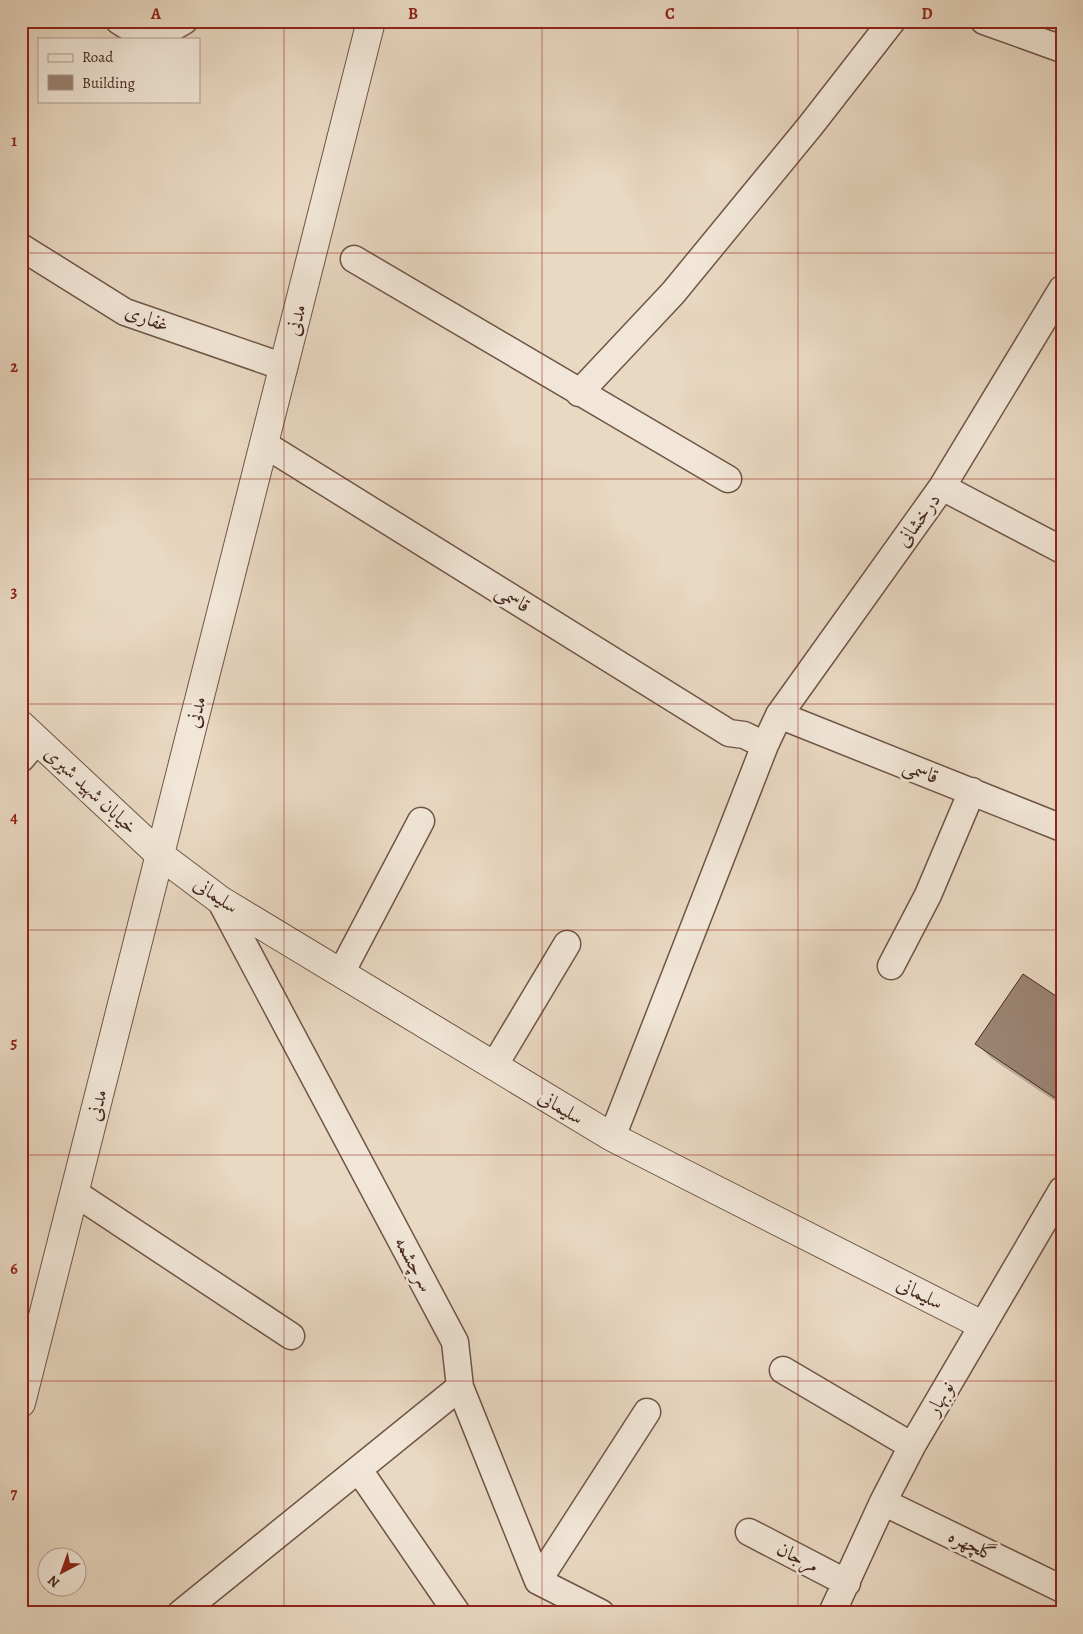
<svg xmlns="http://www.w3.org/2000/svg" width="1083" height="1634" viewBox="0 0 1083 1634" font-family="Alegreya,Amiri,serif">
<rect width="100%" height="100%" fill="#e9d8c2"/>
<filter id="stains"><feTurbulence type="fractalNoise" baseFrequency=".004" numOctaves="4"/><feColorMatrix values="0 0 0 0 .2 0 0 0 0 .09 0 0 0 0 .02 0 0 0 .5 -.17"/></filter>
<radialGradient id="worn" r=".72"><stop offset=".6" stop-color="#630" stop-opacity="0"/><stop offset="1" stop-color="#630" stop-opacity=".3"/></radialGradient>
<path fill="#0003" d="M1062 1001V1106L992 1059 977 1044Z"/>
<path fill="#9b8473" stroke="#46291e" d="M1023 974 1062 1000V1095L1058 1100 975 1044Z"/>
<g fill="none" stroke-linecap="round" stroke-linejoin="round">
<g stroke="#6f5547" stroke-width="29">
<path id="minor" d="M119 21 148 39
M984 21 1062 49
M153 39 184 21
M21 247 125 312 284 367
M354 259 728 479
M579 393 673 293 811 125 892 21
M264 444 729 733 744 735 765 745
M942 487 1062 550
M779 715 1062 828
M21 759 37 740
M220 900 455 1342 460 1387 538 1581 601 1613
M891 966 928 895 972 791
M341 973 421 821
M494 1066 567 944
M612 1137 765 745 779 715 942 487 1062 289
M75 1193 291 1336
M783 1370 912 1446
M359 1470 457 1613
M883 1502 1062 1589
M749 1532 847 1583
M538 1581 647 1412
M181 1613 460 1387
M832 1613 883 1502 912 1446 1062 1190"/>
</g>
<g stroke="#6f5547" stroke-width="30">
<path id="tertiary" d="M21 725 160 855 220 900 612 1137 982 1325
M21 1403 371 21"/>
</g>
<use href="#minor" stroke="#f1e6d7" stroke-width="26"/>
<use href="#tertiary" stroke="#f1e6d7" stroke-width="28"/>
</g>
<path fill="none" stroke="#8f2418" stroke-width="1" stroke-opacity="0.55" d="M284 21V1613M542 21V1613M798 21V1613M21 253H1062M21 479H1062M21 704H1062M21 930H1062M21 1155H1062M21 1381H1062"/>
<g text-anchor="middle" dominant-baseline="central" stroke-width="5" stroke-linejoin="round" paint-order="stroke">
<g font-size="20" fill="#46291e" stroke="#f1e6d7">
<text transform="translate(147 318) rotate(21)">غفاری</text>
<text transform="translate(296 320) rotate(-76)">مدنی</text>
<text transform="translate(918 520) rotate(-54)">درخشانی</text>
<text transform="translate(513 598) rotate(32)">قاسمی</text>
<text transform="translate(196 712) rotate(-76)">مدنی</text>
<text transform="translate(921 771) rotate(22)">قاسمی</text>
<text transform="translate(91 790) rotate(43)">خیابان شهید شیری</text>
<text transform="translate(216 895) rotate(34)">سلیمانی</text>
<text transform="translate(97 1105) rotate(-76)">مدنی</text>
<text transform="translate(561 1107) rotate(31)">سلیمانی</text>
<text transform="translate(414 1264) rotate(62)">سرچشمه</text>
<text transform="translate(920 1293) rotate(27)">سلیمانی</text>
<text transform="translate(940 1398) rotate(-60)">نوبهار</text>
<text transform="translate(972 1545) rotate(26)">گلچهره</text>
<text transform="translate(798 1557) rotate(27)">مرجان</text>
</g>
</g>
<rect width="1083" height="1634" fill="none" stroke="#e9d8c2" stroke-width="55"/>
<rect x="38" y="38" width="162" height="65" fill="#f1e6d7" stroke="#ad9a8d"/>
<rect x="48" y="54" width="25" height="8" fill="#f1e6d7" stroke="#ad9a8d"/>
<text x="82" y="62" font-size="15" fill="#46291e">Road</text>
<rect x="48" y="75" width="25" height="15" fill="#9b8473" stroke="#ad9a8d"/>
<text x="82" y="88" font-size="15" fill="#46291e">Building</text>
<g transform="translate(62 1572) rotate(221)"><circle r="24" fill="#f1e6d7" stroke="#ad9a8d"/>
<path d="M0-4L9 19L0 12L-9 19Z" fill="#8f2418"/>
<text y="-8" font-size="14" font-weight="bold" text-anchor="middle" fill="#46291e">N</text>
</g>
<rect x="28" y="28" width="1028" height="1578" fill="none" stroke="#8f2418" stroke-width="2"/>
<g font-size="16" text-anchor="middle" font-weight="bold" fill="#8f2418">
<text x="156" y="19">A</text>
<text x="413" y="19">B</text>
<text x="670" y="19">C</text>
<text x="927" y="19">D</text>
<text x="14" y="146">1</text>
<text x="14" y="372">2</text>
<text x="14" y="597">3</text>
<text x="14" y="823">4</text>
<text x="14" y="1048">5</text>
<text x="14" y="1274">6</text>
<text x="14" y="1499">7</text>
</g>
<rect width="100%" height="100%" filter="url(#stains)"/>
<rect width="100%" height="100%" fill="url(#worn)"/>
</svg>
